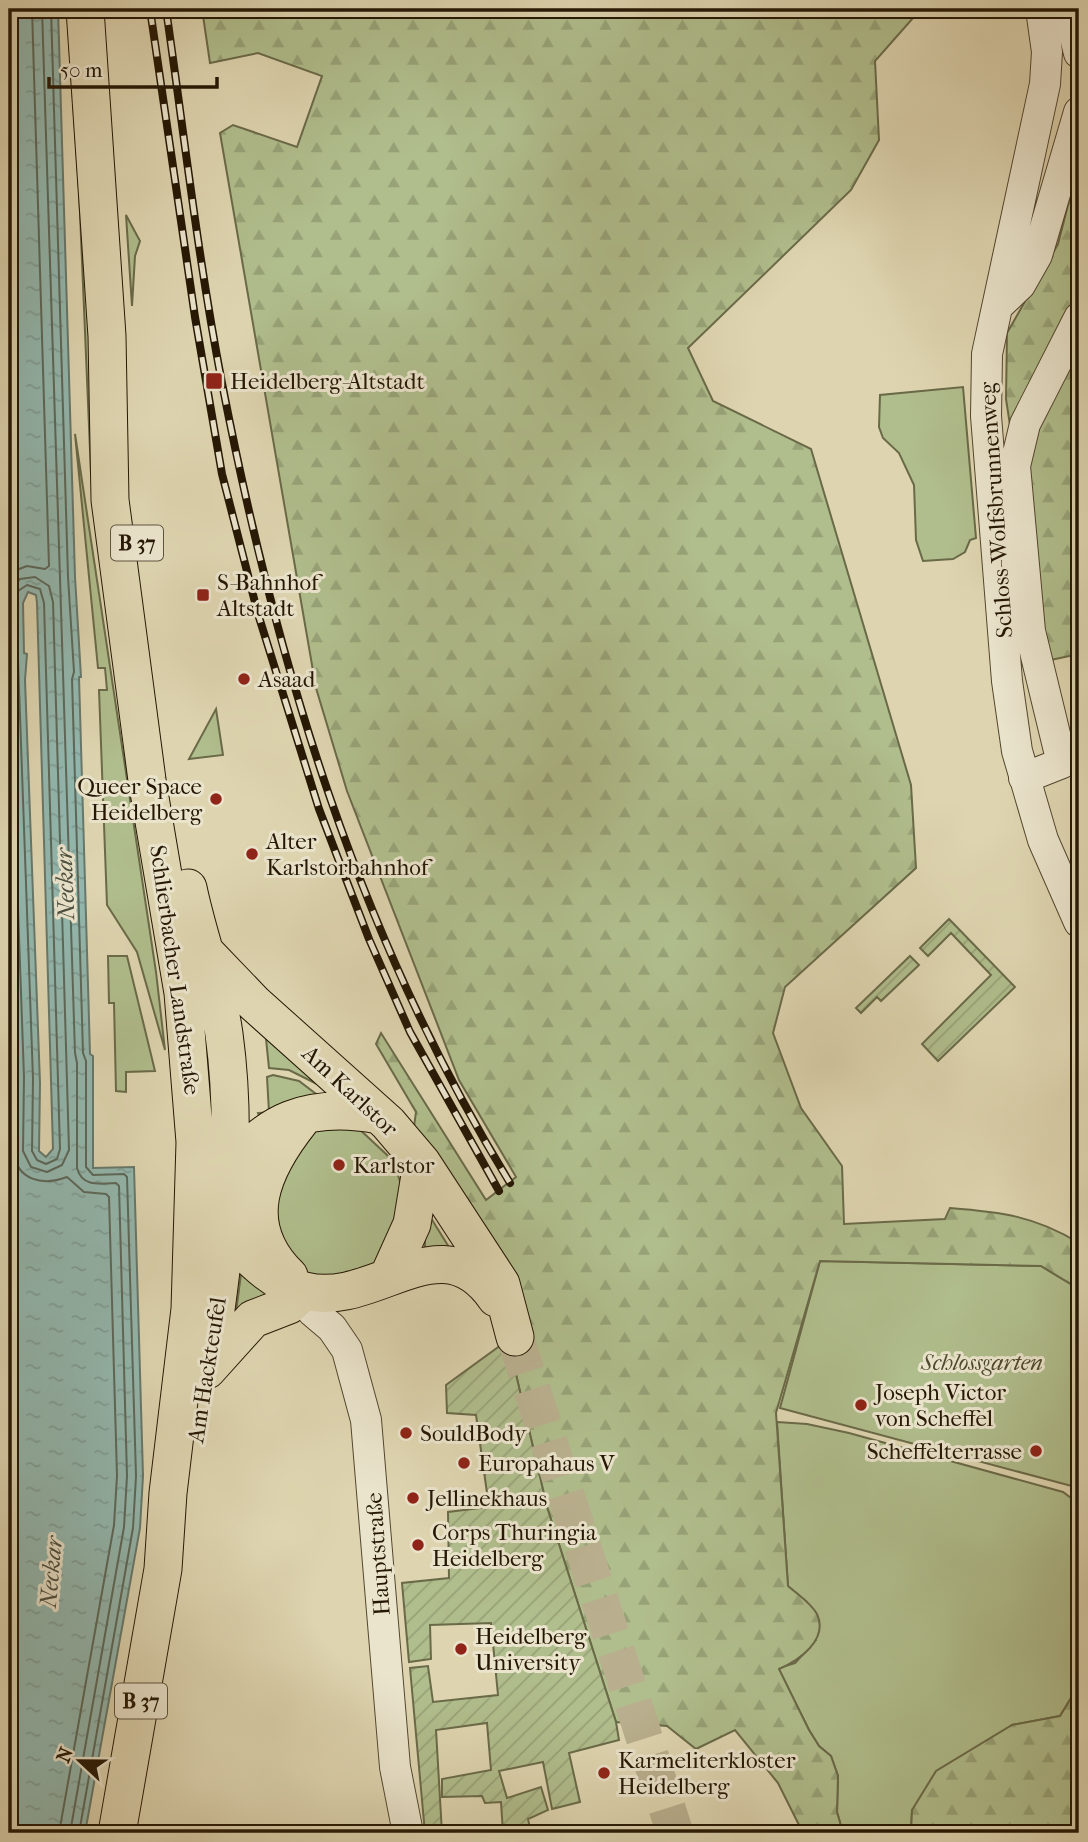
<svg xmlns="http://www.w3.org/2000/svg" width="1088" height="1842" viewBox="0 0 1088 1842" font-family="'IM FELL French Canon',serif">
<defs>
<pattern id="forest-firs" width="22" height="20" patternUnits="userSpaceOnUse" patternTransform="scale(1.75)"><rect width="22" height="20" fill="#b0bd8c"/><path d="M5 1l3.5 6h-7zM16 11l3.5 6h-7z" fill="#97a277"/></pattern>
<pattern id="garden-furrows" width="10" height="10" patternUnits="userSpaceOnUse" patternTransform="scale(1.75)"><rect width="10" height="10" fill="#b0bd8c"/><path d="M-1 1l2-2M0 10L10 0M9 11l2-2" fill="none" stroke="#97a277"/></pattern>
<pattern id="water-ripples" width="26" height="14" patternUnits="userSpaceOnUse" patternTransform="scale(1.75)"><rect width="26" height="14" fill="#93b8af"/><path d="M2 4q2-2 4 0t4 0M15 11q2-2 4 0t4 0" fill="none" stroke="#7f9d95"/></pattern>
</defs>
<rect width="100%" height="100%" fill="#ded5b0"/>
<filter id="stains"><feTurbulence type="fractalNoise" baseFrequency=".00286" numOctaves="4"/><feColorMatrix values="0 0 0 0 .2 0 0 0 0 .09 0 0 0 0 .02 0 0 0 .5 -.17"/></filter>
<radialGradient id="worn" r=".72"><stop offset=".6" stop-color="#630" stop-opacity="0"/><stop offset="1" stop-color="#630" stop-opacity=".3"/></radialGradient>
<path fill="#b0bd8c" stroke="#6a6a48" stroke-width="2" d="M67 9H70C81 164 92 319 91 474L79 190Z
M126 215 140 241 135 256 132 306Z
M963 387 976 538 970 540 965 552 953 559 923 561 916 540 914 485 899 453 883 438 879 427 880 395Z
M75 434 156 972 165 1050 137 952 107 905 99 690H107L105 668H98Z
M216 709 223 755 189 759Z
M108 956H127L155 1071 126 1072V1092L116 1091 114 1003H109Z
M265 1029 317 1084 289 1070 269 1068Z
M273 1075 299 1081 320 1097 260 1118 258 1113 269 1112 267 1077Z
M322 1122 357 1127 387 1155 397 1172 403 1191 381 1264C353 1271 308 1289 287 1258 278 1245 273 1210 268 1194Z
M429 1215 452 1252 425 1248V1216Z
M820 1261 1041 1266 1079 1289V1488L780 1408Z
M241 1274 278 1295 236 1312Z
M777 1422 807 1424 849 1433 1063 1492 1079 1504V1685L1060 1716 1012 1725 912 1810 911 1833H843L837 1812 838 1776 831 1756 819 1746 809 1730 778 1668 795 1663 816 1640 807 1602 788 1586Z"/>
<path fill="url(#forest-firs)" stroke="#6a6a48" stroke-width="2" d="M202 9H921L875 61 879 140 851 190 688 348 713 401 811 449 911 785 916 868 785 987 773 1033 801 1108 842 1166 844 1224 945 1219 950 1208C1001 1212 1035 1216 1079 1243V1289L1041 1266 820 1261 776 1413 788 1586C797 1594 811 1603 817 1614 829 1640 798 1661 779 1669L809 1730 819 1746 831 1756 838 1776 837 1812 843 1833H803L778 1783 735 1730 696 1749 667 1726 616 1722 547 1507 508 1340 413 1134 416 1112 376 1044 381 1033 486 1200 516 1177 459 1080 347 791 316 688 220 133 233 125 297 147 322 76 258 53 210 63Z
M1079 162V654L1046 661 1006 399 1007 333 1058 244Z
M1079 1685V1833H911L912 1810 936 1771 1012 1725 1060 1716Z"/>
<path fill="url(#garden-furrows)" stroke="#6a6a48" stroke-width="2" d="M949 919 1015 987 938 1061 922 1044 991 975 951 933 928 956 920 948Z
M910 956 919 965 881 1001 877 997 861 1013 856 1008Z
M508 1340 547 1507 616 1722 619 1740 569 1753 580 1802 552 1809 543 1762 499 1771 507 1798 541 1787 548 1810 528 1819 531 1833H503L501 1802 485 1803 482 1796 442 1797V1779L491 1770 487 1723 436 1730 442 1833H425L410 1668 428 1666 433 1702 498 1695 491 1623 430 1625 431 1659 409 1662 402 1583 449 1578 448 1512 489 1507 476 1415 447 1413 446 1385Z"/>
<path fill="url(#water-ripples)" stroke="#67786b" stroke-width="2" fill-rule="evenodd" d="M9 9H58L75 577 81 677H79L90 1054 93 1056V1168L134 1167 143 1476 140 1528 85 1833H9ZM28 592 36 595 37 603 53 1149 46 1157 39 1151 40 1083 25 680 27 654 24 653 23 603Z"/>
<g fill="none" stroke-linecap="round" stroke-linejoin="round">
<path stroke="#5c685a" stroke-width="2" d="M42 9 75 1053 77 1063V1168C82 1187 99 1184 116 1183L119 1186 127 1476 124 1527 70 1833
M51 9 68 577 74 672 72 679 83 1053 86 1061V1167L93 1175 124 1174 127 1177 136 1476 133 1528 79 1833
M9 573 27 566 45 569 49 566 32 9
M27 585 40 589 44 603 60 1149 57 1159 46 1164 37 1160 32 1151 33 1079 16 604 18 591Z
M9 591 20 579 35 577 49 586 53 602 69 1150 62 1165 47 1172 31 1167 23 1151 24 1077 9 655
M9 993 13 1075V1151C17 1181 43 1186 67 1177L84 1192 106 1194 109 1197 117 1476 114 1525 59 1833"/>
<path stroke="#b9af8e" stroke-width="37" stroke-dasharray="37 18" stroke-linecap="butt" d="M515 1337 675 1833"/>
<g stroke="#53462f" stroke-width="32">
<path id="minor" d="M1041 9 1047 52 1045 84 987 354 986 416 1007 681 1017 751 1043 840 1079 922
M1068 9 1079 53
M999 305 1020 285 1037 255 1079 112
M1024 778 1062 763 1030 631 1015 466 1025 424 1079 318
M304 1291 312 1311 332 1328 347 1350 366 1420 395 1767 408 1833"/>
</g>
<g stroke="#251704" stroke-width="39">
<path id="major" d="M85 9 107 336 110 500 147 780 183 993 195 1142 190 1309 168 1493 163 1569 117 1833
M188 888C198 937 217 984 224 1034 239 1143 225 1251 209 1359
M207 954 254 1003 388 1123 422 1163 501 1284 515 1337
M224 1179C263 1119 310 1102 379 1115
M216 1217C238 1246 267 1282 305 1291 375 1309 441 1218 496 1298
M389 1275 412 1224 422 1163
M289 1276C236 1224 262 1169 301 1120
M207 1370 253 1319 289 1305 304 1291"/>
</g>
<use href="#minor" stroke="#eae4cc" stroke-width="30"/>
<use href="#major" stroke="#ded5b0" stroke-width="37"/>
<g stroke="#251704" stroke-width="8">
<path id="rail" d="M150 9 195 317 222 474 258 614 319 809 369 939 410 1032 499 1191
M166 9C184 133 198 259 222 383 277 667 358 935 510 1183"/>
</g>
<use href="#rail" stroke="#eae4cc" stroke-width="5" stroke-dasharray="16" stroke-linecap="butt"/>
</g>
<g fill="#8f2418" stroke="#eae4cc" stroke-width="2.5">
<rect x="205" y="372" width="18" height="18" rx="3.5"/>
<rect x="196" y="588" width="14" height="14" rx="3.5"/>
<circle cx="244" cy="679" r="7"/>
<circle cx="216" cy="799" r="7"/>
<circle cx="252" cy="854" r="7"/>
<circle cx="339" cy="1165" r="7"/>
<circle cx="861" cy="1405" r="7"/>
<circle cx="406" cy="1433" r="7"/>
<circle cx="1036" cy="1451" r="7"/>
<circle cx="464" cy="1463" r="7"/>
<circle cx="413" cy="1498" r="7"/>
<circle cx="418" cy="1545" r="7"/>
<circle cx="461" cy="1649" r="7"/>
<circle cx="604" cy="1773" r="7"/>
</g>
<g text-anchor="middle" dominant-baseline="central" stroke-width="6" stroke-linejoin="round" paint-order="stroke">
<g fill="#eae4cc" stroke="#605440" stroke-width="2">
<rect x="111" y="525.5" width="52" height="35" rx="5"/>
<rect x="115" y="1683.5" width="52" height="35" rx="5"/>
</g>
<g font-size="21" font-weight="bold" fill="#251704">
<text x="137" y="543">B 37</text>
<text x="141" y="1701">B 37</text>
</g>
<g font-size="23" fill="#251704" stroke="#eae4cc" text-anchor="start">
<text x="230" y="381">Heidelberg-Altstadt</text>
<text x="217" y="582">S-Bahnhof<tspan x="217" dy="26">Altstadt</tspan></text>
<text x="258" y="679">Asaad</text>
<text x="202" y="786" text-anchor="end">Queer Space<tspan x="202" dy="26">Heidelberg</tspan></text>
<text x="266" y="841">Alter<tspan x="266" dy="26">Karlstorbahnhof</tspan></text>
<text x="353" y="1165">Karlstor</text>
<text x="875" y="1392">Joseph Victor<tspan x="875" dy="26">von Scheffel</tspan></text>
<text x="420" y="1433">SouldBody</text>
<text x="1022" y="1451" text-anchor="end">Scheffelterrasse</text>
<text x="478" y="1463">Europahaus V</text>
<text x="427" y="1498">Jellinekhaus</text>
<text x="432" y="1532">Corps Thuringia<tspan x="432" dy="26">Heidelberg</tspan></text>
<text x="475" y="1636">Heidelberg<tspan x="475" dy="26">University</tspan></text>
<text x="618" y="1760">Karmeliterkloster<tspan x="618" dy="26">Heidelberg</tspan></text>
</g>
<g font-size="23" fill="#251704" stroke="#eae4cc">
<text transform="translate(996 510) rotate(-94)">Schloss-Wolfsbrunnenweg</text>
<text transform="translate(175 970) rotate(82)">Schlierbacher Landstraße</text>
<text transform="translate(350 1091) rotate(43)">Am Karlstor</text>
<text transform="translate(207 1370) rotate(-81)">Am Hackteufel</text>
<text transform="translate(378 1554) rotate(-94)">Hauptstraße</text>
</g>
<g font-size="23" font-style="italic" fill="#4f492d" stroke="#eae4cc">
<text x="982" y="1362">Schlossgarten</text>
</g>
<g font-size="24" font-style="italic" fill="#4c4f40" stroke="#eae4cc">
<text transform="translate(65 884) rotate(-92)">Neckar</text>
<text transform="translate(51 1572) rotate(-85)">Neckar</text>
</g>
</g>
<rect width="1088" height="1842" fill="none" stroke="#ded5b0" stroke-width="35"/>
<rect x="10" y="10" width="1067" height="1821" fill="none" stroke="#251704" stroke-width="3.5"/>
<rect x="18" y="18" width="1053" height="1807" fill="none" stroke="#251704" stroke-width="2"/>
<g transform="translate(80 1761) rotate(292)" stroke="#eae4cc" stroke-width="5" paint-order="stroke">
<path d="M0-5L12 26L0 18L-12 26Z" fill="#251704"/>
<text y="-10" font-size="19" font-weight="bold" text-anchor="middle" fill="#251704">N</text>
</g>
<path d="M49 77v10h168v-10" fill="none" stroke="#251704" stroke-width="3.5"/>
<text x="60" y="77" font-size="21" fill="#251704" stroke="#eae4cc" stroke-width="5" paint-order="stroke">50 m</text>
<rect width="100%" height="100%" filter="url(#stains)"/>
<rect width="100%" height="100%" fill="url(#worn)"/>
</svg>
